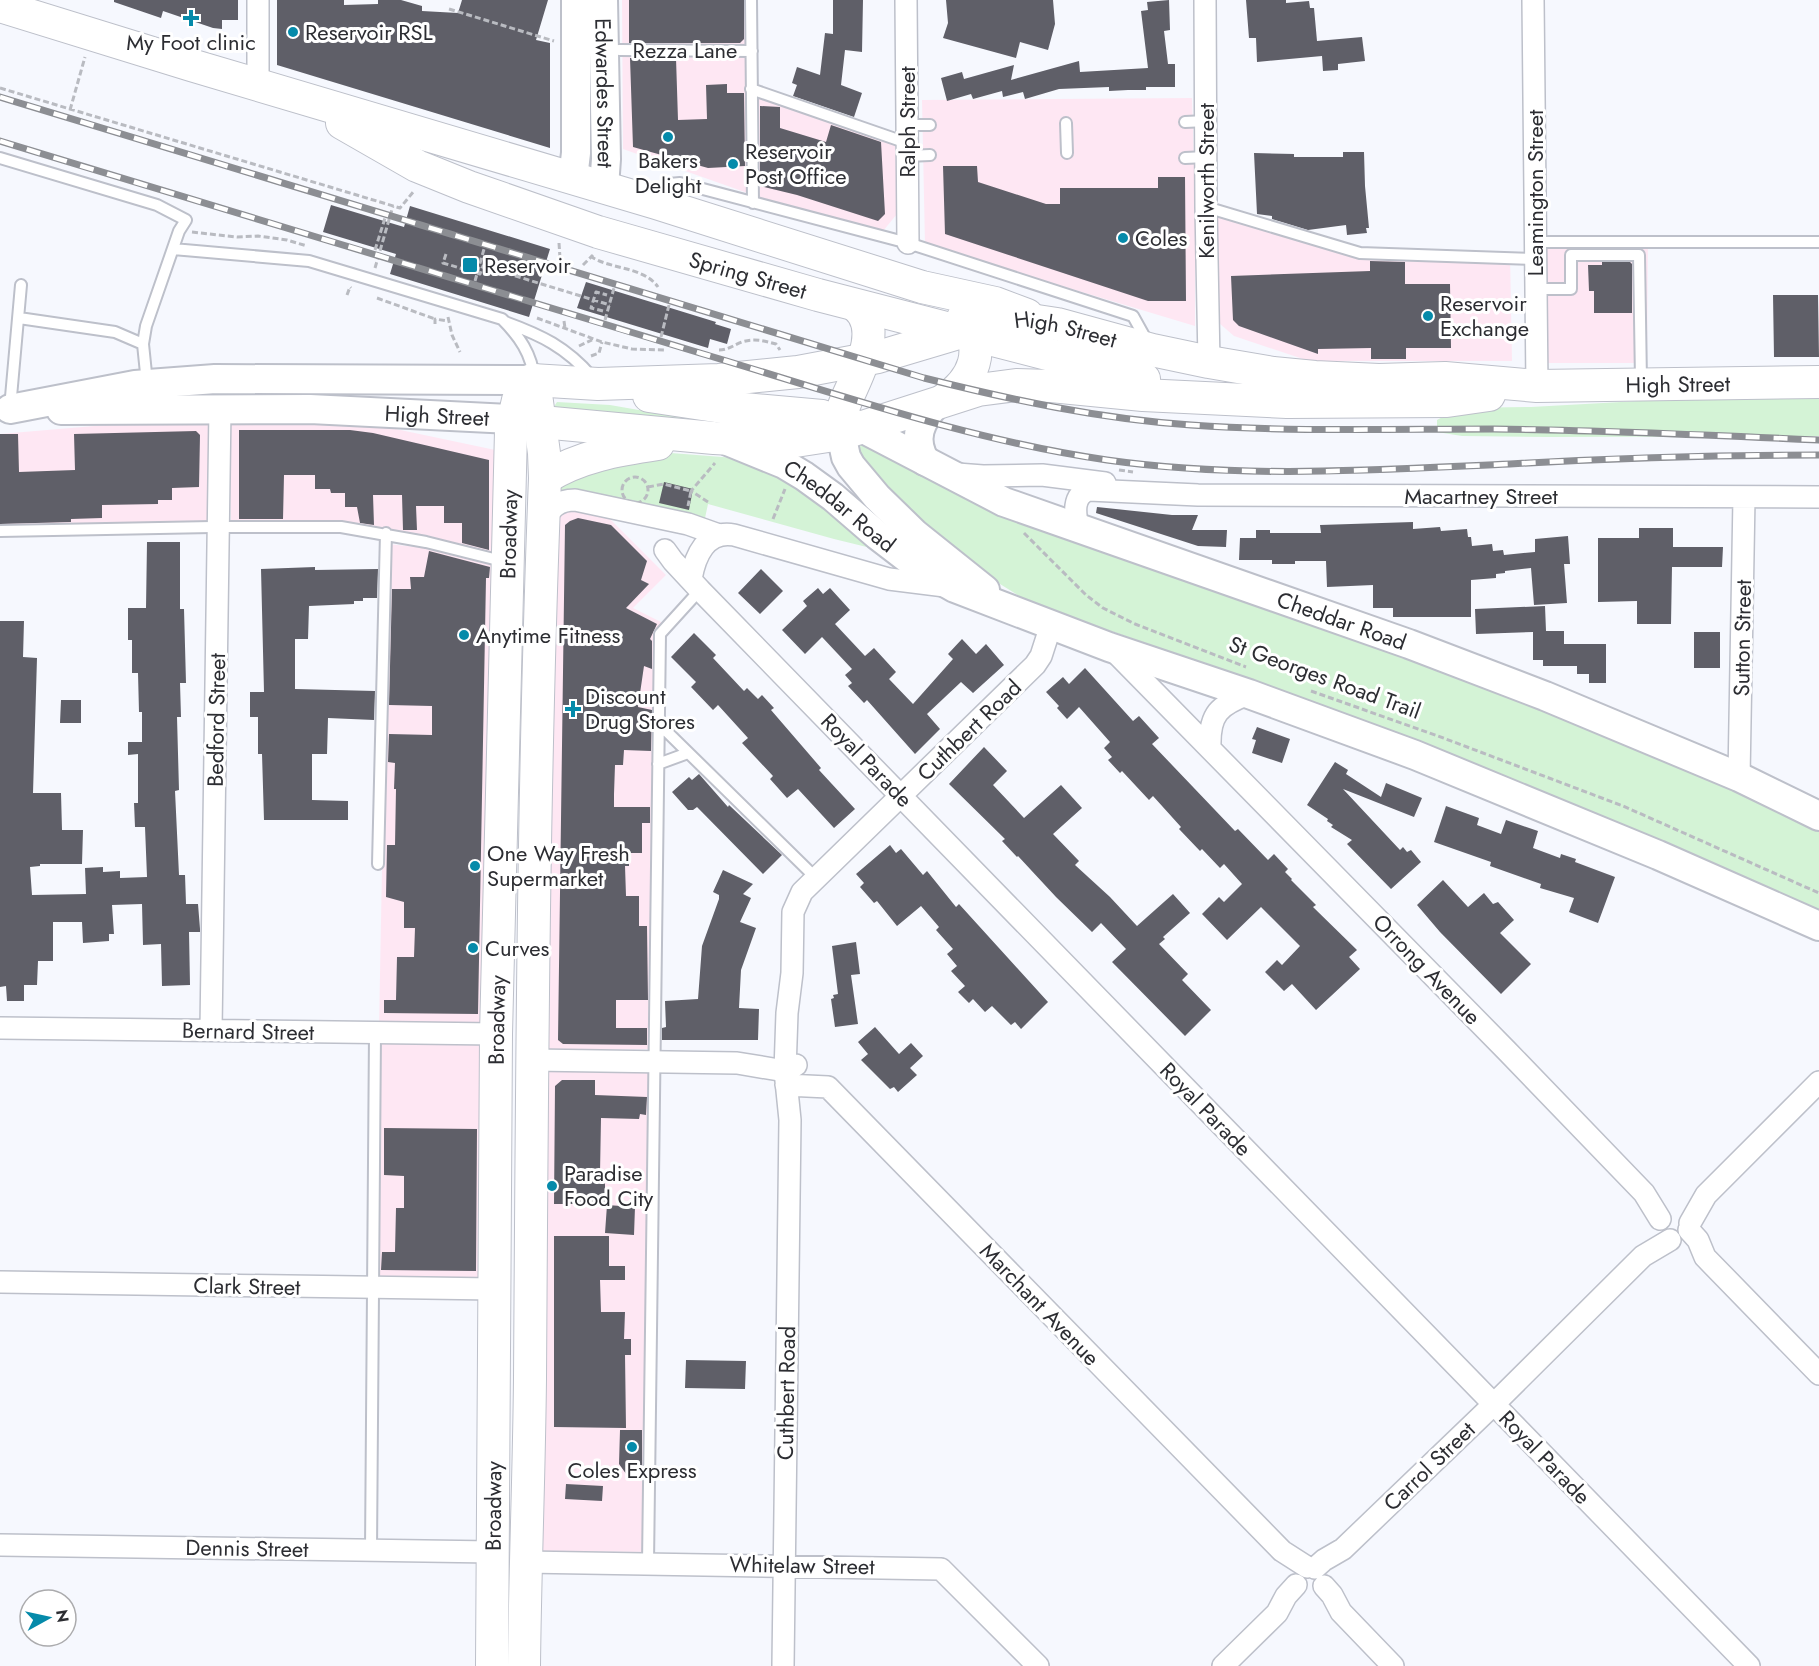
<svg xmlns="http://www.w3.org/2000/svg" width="1819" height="1666" viewBox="0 0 1819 1666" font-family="Jost,sans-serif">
<rect width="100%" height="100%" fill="#f6f8fe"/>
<path fill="#fee7f3" d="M622 0H755V86L895 134 897 214 883 231 756 196 623 149Z
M1192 98 1195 202V326L925 245 922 100Z
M1214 202 1319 240 1363 247 1510 254 1512 361H1309L1234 336 1219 323Z
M1544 239 1648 241 1647 363H1545Z
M212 416V531L0 534V434Z
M229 419 353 420 500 451 497 557 425 538 231 524Z
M556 512H603L666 575 633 608 661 622 654 1049 532 1050Z
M388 544 426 548 496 566 484 1029H379Z
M379 1042 485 1045 481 1289 374 1287Z
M532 1060 657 1064 652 1552 536 1551Z"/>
<path fill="#d4f3d6" d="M1819 397V436L1548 437 1462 436 1437 432V420L1459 408 1531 407 1657 400Z
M557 402 610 405 656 413 735 419 733 431 553 408Z
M860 440 1337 630 1540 708 1819 827V919L1157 647 1053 611 1019 596 968 564 865 469 854 443Z
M658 452 748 459 784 475 875 549 834 539 708 504 705 518 597 493 580 492 556 495V483Z"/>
<path fill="#5f5f68" d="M114 0H238V20H222V29L213 28 163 11 161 18 114 2Z
M277 0H344V5L378 4V0H401L422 6V11L458 13 462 0H548L536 40 550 43V148L277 65Z
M629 0H744V39L740 43H629Z
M833 0H863L862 52 845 50 841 85 862 93 854 117 793 96 797 85 792 83 797 67 820 75 825 33 833 34Z
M946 0H1053L1055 24 1048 50 1020 42 1016 58 943 38 948 23Z
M1169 0 1170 30 1164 31 1168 64H1175V87H1146V90H1128L1109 91V87L1059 89 1025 99 1023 92 1003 97 1002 91 973 99 971 94 947 101 941 78 962 72 964 79 1014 65 1011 80 1079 61 1080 72 1148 68 1141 11 1148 10 1147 2Z
M1246 0H1286V3L1309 1 1310 8H1314L1317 41 1362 37 1365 61 1338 64V70L1323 71 1322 56 1257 62 1256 38H1249Z
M630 58H676L678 120 707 119 706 85 727 84V93H744L745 166 708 168 633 147Z
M760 106 780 107V128L826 142 831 125 881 142 885 214 878 221 797 195 760 186Z
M1343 152H1364L1365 186 1369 228H1366L1367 233 1347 235 1346 225 1308 230 1272 219V216L1257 214 1254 153 1294 154V157H1343Z
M943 166H977L978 182 1046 204H1060V188H1158V177H1185L1186 301H1148L945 234Z
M331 205 404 227 410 206 550 249 529 317 390 274 396 254 323 232Z
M1370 261 1405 262V284H1450L1451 348H1406V359H1371V348L1318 349V354L1239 326 1233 320 1231 276 1370 271Z
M1602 262H1630L1632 264V313H1594V291H1589L1588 265H1602Z
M586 282 716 322 715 324 731 329 727 344 710 339 708 348 577 308Z
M1773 295H1818L1819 357H1774Z
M239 430H350L373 433 489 460V550L462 543V523H444V506H416L417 530H403L402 495H373L374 525 360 523 357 507H345V493H331L330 489H315V475H284L283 519H239Z
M196 431 200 435 199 487 172 488V500H158V504L102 505V518L71 519V522L0 524V434H18L19 472 75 470 74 434Z
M664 482 693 489 689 510 659 503Z
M1097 507 1172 515H1198L1192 530H1227L1226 547 1198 546 1096 513Z
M578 518 611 525 647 561 641 580 649 584 626 608 657 624 650 639 652 641V669L644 666 638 707 652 710 651 751 624 750 623 765H615L614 794V807H650V823H642V853H629V866H625L626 896H639V926H647L648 1000H616V1028H647V1045L563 1044 558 1040 565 525 570 521Z
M1413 522V529L1440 527 1441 531 1467 529 1468 537H1471L1472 546 1492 544 1493 551 1503 550 1504 555 1535 552V539L1568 536 1570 564H1564L1567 603 1534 605 1531 568 1505 571V573L1496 574V578L1471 580V617H1393V608H1373V585L1327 587 1326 561H1295V564H1272V560H1239L1240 538H1256V530H1270V533H1321L1320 525Z
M1639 528H1673V547H1723L1722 567H1672L1671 624H1637V601L1598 602V538H1639Z
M147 542H180V609H184L186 683H180L181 717H177L179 790 175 791 179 875H185L186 904H198L200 929V932H189L190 985 162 986 161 944 143 945 142 904 112 905 114 934H109V941L83 943 82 922H53V961H38L37 985H24V1001H7L6 986 0 987V621H24L23 657 37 658 33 793H61L62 830H83L82 864H40V866L30 867 32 895 86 894 85 868 103 867V872L120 871V878L147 877 145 827H135L134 803H138V754L128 755V742H142V712H139L138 673H132V640H128V608H146Z
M429 551 490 567 489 578H486L478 1014 384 1013V1000H396L397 957H414L415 928H404V902L386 897 387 845H395L396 789H394L395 763 388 762 389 734 432 735V706L389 705 392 589H411L410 577H424Z
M315 567V570L378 569 377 598H363V601H354V604L309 606 308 639H295V689L375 691 374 720 328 718 327 754H312V800L348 801V820H264L262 754H258V717H250V692H264L261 569Z
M761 569 783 591 760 614 738 593Z
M818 588 823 594 830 588 850 610 835 624 865 656 874 648 896 672 889 679 913 704 953 659 948 654 962 639 976 654 986 644 1004 665 973 693 961 682 927 714 940 729 915 754 867 700 864 703 848 686 852 683 845 675 852 669 822 637 805 654 782 630 807 606 803 601Z
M1545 606 1546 631H1564V644H1606V683H1589V674H1577V666H1543V660H1533V632L1476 634 1475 609Z
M1694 632H1720V668H1694Z
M694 633 716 655 713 658 744 691 747 688 758 699 762 695 774 708 771 710 821 768 819 770 855 809 834 828 798 789 787 798 770 779 773 776 742 743 748 738 718 705 713 710 691 687 696 682 671 657Z
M1085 668 1133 721 1139 716 1159 738 1152 744 1235 831 1238 829 1268 860 1274 854 1288 869 1285 872 1292 879 1291 880 1316 905 1313 907 1357 950 1349 957 1360 969 1316 1010 1292 984 1284 991 1265 972 1277 960 1282 965 1300 946 1261 907 1227 940 1202 914 1219 897 1224 902 1242 884 1224 864 1220 868 1202 849 1200 851 1179 829 1181 827 1153 796 1149 800 1122 771 1120 773 1108 760 1112 757 1104 748 1110 742 1079 707 1067 719 1057 708 1059 706 1046 692 1063 677 1069 684Z
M61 700H81V723H60Z
M1257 727 1290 739 1282 763 1252 753 1256 740 1252 739Z
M984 747 1007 771 993 785 1024 818 1061 785 1082 808 1053 834 1079 861 1075 865 1110 897 1137 926 1173 894 1190 913 1163 937 1165 939 1159 944 1188 974 1182 980 1211 1010 1185 1036 1112 962 1126 949 1101 923 1092 932 1056 897 1018 856 1017 857 1002 841 1005 839 949 784Z
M1335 762 1348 770 1346 774 1381 797 1386 783 1422 798 1414 817 1343 789 1400 850 1403 847 1407 852 1411 850 1421 862 1391 889 1347 844 1352 840 1331 827 1333 825 1327 821 1328 819 1307 805Z
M699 774 728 807 729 805 782 855 763 874 697 807 693 810H688L672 792 689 777 692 780Z
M1446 806 1479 818 1477 825 1501 834 1506 820 1538 831 1533 848 1560 858 1561 854 1576 859 1575 862 1615 877 1598 923 1569 912 1574 898 1540 888 1541 884 1490 866 1491 862 1434 842Z
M890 845 896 853 901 849 923 875 927 871 956 907 959 904 1048 1002 1021 1029 1015 1022 1011 1025 992 1006 985 1012 973 999 969 1003 958 992 965 986 951 971 957 966 947 954 953 949 936 930 939 927 921 906 897 926 877 901 874 903 860 887 864 883 856 874Z
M723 870 753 884 743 894 751 898 740 922 756 928 741 970 739 1008 759 1009 758 1040H662V1028L666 1027 665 1001 698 999 702 946 719 899V895L713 892Z
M1443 880 1468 907 1484 893 1493 904 1498 902 1514 920 1500 933 1531 964 1501 994 1440 932 1417 905Z
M856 942 860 974 851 975 858 1024 835 1027 831 999 834 998 833 995 838 994 832 946Z
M875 1027 899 1054 911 1043 923 1056 910 1068 917 1075 898 1092 894 1087 890 1089 861 1060 868 1054 858 1042Z
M562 1080H595V1095L647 1097 646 1115 640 1114 639 1119 601 1118 600 1173H605V1204H554L555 1086Z
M384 1128 477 1129 476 1271 381 1270 382 1252H395L396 1208H404V1176L384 1175Z
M607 1205 635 1207 634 1235 605 1233Z
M554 1236H609V1266H625V1280H600L601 1312H625L624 1339H631V1355H625L626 1428 554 1427Z
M686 1360 746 1361 745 1389 685 1388Z
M620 1430H642V1480L629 1478 619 1464Z
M566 1484 603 1486 602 1501 565 1499Z"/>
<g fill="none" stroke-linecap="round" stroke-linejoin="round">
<g stroke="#bdc0ca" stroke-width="14">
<path id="lane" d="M751 0 753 203
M619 50 752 51
M751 89 907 143
M1185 122 1206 121
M1066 123 1067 153
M907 125H930
M907 156 930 155
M0 158 157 205 186 220 179 231 146 326 143 344 147 383
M1185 158 1206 157
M658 200 669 184 680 183 908 243 1133 316 1148 343
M1206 207 1360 253 1535 259
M1535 242H1819
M173 249 309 261 502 319C519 336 532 354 534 379
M1535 289H1571V255H1639L1641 381
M19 318 115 332 143 344
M505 322C541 335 566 347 592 377
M10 408 21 285
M0 531 212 527H341L426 542 506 562
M658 723 816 878
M658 764 688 753
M378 864 386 533
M371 1550 375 1033
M648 1563 660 634 700 590"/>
</g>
<g stroke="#bdc0ca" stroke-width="24">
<path id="street" d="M258 0V85
M906 0 908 243
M1205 0 1206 207 1209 362
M1533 0 1537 386
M957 474 983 476 1042 475 1105 483
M543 523C550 508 558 500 575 500L688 524 719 535
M1078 528C1075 514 1072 495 1089 490L1198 495 1819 497
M665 550 673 561 700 590 1749 1666
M691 579C695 556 706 530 734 535L889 579 945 586
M1114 651 1507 1051 1644 1193 1660 1219
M1210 747C1209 714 1219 705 1249 694
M1739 777 1744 498
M0 1028 496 1034
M211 1030 220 409
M532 1060 737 1063 785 1071 796 1065
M786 1085 828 1087 1282 1551 1307 1567
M1690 1223 1706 1195 1819 1082
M1689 1230 1698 1240 1705 1257 1819 1374
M0 1282 494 1289
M0 1545 493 1552
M525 1562 941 1569 1038 1666
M1315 1568 1324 1560 1343 1549 1494 1404 1643 1256 1670 1240
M1324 1586 1332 1595 1341 1612 1393 1666
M783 1666 790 1120 785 1071 787 1013 792 973 793 912 802 892 1035 665 1041 656 1051 625
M1223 1666 1277 1613 1286 1596 1296 1585"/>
</g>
<g stroke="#bdc0ca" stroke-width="32">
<g id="secondary">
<path id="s1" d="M603 0 606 159 604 187"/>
<path d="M573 178 576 153V0"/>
<path d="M10 409 135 385 215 379 532 380"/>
<path id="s2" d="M61 410 310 409 512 419"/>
<path id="s3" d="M862 428 1004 502 1409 644 1545 696 1739 777 1819 816"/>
<path d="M841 434 846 457 851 466 877 497 915 534 985 590"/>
<path id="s4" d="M730 442 784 464 804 476 833 497 877 535 920 568 955 588 1109 647 1249 694 1415 755 1658 855 1819 926"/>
<path d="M925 461C912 439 920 421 936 404"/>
</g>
</g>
<g stroke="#bdc0ca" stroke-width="34">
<g id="primary">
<path d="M0 6 191 65 656 203 922 287 995 303 1027 315"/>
<path id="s5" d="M342 123 417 166 469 187 598 232 818 295 1144 379"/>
<path d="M649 396 722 407 822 416 862 428"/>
<path d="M944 400C974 380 987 349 963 318"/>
<path d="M520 420 714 438 789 442 841 434 978 390 1016 385 1051 386 1143 395 1287 402 1447 401 1489 395"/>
<path d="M841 434C840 425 841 416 844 406 854 379 886 330 856 306"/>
<path d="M545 478C580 456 618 450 658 444"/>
<path id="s6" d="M492 1666 496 1034 511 431 518 400 532 380 598 384 719 380 798 372 878 357 992 323 1024 319 1057 324 1152 350 1209 362 1273 373 1315 377 1379 380 1445 378 1537 386 1819 382"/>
<path d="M524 1666C525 1570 529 1475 530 1379 532 1079 533 778 545 478L544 453 534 380"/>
</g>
</g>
<path stroke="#b9bbc1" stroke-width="3" stroke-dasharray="6 3" stroke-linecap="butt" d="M449 9 554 41
M0 88 400 208 414 191
M70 110 85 57
M192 232 237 237 258 236 287 240 307 246
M559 243 560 258
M375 250 385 218
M446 254 443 263 480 274 483 266 610 305
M590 256C611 270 643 266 658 287
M583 265 593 255
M375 268 393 206
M475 281 484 249
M347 295 350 287 351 288
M377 298 435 319
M603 311 591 308 596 292 607 295
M448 317 452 335 460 352
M537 318 602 342 632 349 666 350
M605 320 614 288
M564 321 565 328
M435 324V319L448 321
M661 337 669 305
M579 346 592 340
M719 350C728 350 734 345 742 342 754 338 765 341 776 344L780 350
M591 356 599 353 602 342
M1119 470 1133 472
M622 490a13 13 0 1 1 26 0a13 13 0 1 1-26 0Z
M648 487 664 484 691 491 688 506
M708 502 691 491 715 463
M773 519 785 489
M1024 533 1086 595 1103 608 1135 624 1246 667
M1311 691 1438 736 1623 806 1819 893"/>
<use href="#lane" stroke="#fff" stroke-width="10"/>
<use href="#street" stroke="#fff" stroke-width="21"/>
<use href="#secondary" stroke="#fff" stroke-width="28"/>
<use href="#primary" stroke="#fff" stroke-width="32"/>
<g stroke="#8c8e93" stroke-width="7">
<path id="rail" d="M0 97 924 378C1012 400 1100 419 1191 425 1291 432 1393 429 1494 429 1602 430 1711 435 1819 440
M0 141C107 174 215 206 323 239 449 276 574 316 700 353 835 393 968 440 1107 460 1241 479 1375 470 1510 464 1613 458 1716 455 1819 455"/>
</g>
<use href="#rail" stroke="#fff" stroke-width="4.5" stroke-dasharray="14" stroke-linecap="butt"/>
</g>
<g fill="#058aaa" stroke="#fff" stroke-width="2">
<path d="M188 9h6v6h6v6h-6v6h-6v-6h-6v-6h6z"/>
<circle cx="293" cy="32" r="6"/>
<circle cx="668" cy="137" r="6"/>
<circle cx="733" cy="164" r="6"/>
<circle cx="1123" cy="238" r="6"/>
<rect x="462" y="257" width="16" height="16" rx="3"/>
<circle cx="1428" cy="316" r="6"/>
<circle cx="464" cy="635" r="6"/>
<path d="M570 700h6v6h6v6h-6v6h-6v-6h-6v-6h6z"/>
<circle cx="475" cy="866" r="6"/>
<circle cx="473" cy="948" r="6"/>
<circle cx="552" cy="1186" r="6"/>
<circle cx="632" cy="1447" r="6"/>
</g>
<g text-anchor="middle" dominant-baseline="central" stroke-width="6" stroke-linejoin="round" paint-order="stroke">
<g font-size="22" fill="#2c2d32" stroke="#fff" text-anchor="start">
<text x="305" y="32">Reservoir RSL</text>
<text x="191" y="42" text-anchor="middle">My Foot clinic</text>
<text x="745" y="151">Reservoir<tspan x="745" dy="25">Post Office</tspan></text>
<text x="668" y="160" text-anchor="middle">Bakers<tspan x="668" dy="25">Delight</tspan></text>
<text x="1135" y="238">Coles</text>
<text x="484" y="265">Reservoir</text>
<text x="1440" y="303">Reservoir<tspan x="1440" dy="25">Exchange</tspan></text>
<text x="476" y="635">Anytime Fitness</text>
<text x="585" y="696">Discount<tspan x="585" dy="25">Drug Stores</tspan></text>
<text x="487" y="853">One Way Fresh<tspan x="487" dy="25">Supermarket</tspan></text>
<text x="485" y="948">Curves</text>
<text x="564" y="1173">Paradise<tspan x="564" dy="25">Food City</tspan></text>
<text x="632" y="1470" text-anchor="middle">Coles Express</text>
</g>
<g font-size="22" fill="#2c2d32" stroke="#fff">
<text x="685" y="50">Rezza Lane</text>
<text stroke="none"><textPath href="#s1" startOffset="93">Edwardes Street</textPath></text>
<text transform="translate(907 122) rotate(-90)">Ralph Street</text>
<text transform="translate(1206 181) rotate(-90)">Kenilworth Street</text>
<text transform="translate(1535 193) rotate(-90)">Leamington Street</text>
<text stroke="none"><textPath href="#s5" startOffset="435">Spring Street</textPath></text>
<text stroke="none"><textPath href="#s6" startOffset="1833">High Street</textPath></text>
<text stroke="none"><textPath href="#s6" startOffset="2451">High Street</textPath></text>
<text stroke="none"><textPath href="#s2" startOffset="376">High Street</textPath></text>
<text x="1481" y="496">Macartney Street</text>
<text stroke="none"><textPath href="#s4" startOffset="128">Cheddar Road</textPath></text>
<text stroke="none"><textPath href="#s6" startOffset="1132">Broadway</textPath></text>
<text stroke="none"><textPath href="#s3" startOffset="518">Cheddar Road</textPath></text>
<text transform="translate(1742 638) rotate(-89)">Sutton Street</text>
<text transform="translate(1325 677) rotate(20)">St Georges Road Trail</text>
<text transform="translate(216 720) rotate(-89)">Bedford Street</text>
<text transform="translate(969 730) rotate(-44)">Cuthbert Road</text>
<text transform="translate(867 760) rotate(46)">Royal Parade</text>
<text transform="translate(1427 969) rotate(46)">Orrong Avenue</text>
<text stroke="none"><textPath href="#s6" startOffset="646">Broadway</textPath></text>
<text transform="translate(248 1031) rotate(1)">Bernard Street</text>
<text transform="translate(1206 1109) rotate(46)">Royal Parade</text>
<text transform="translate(247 1286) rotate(1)">Clark Street</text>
<text transform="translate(1040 1304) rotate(46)">Marchant Avenue</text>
<text transform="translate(786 1393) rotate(-89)">Cuthbert Road</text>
<text transform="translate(1545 1457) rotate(46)">Royal Parade</text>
<text transform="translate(1429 1466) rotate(-44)">Carrol Street</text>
<text stroke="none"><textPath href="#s6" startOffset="160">Broadway</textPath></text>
<text transform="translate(247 1548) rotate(1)">Dennis Street</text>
<text transform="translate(802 1565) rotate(1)">Whitelaw Street</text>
</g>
</g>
<g transform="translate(48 1618) rotate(82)"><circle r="28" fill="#ffffff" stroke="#ababad" stroke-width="1.5"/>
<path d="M0-4.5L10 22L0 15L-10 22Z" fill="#058aaa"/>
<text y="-9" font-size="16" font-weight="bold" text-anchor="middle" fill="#2c2d32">N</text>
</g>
</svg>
